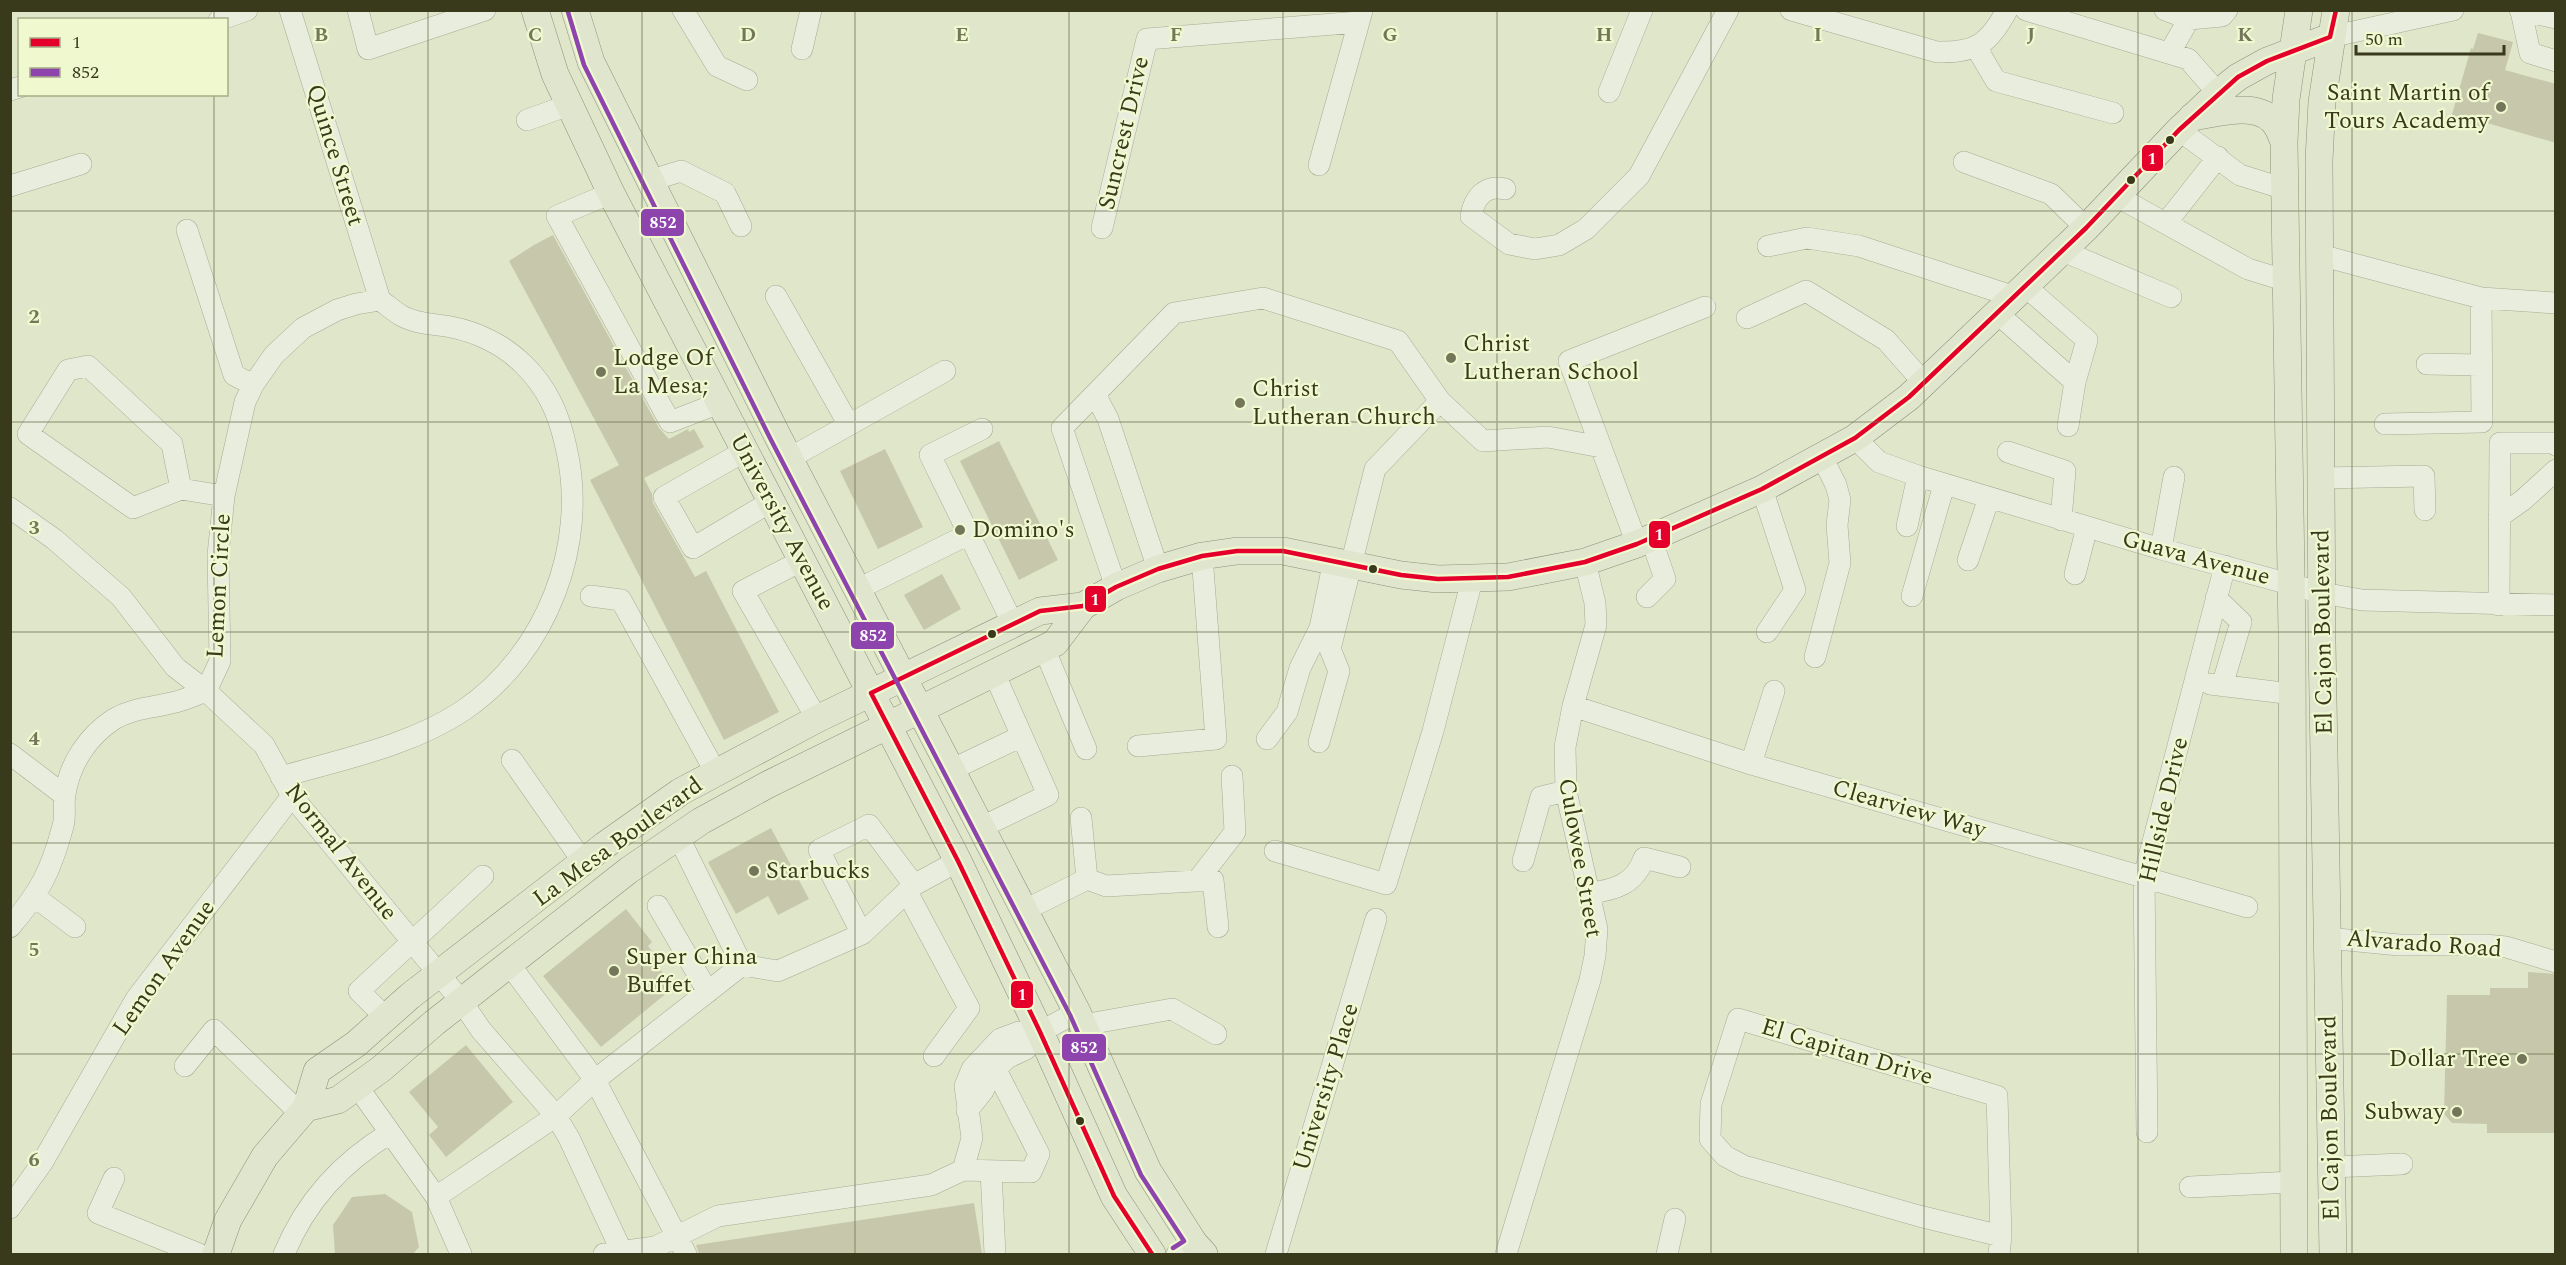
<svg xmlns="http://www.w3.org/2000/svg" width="2566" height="1265" viewBox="0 0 2566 1265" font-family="Spectral,serif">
<rect width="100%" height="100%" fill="#e0e6ca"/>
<path fill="#c7c8ab" d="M2478 33 2513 42 2505 70 2556 84V143L2487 123 2485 128 2451 118 2471 48 2473 49Z
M553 235 659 428 669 439 688 429 689 432 694 429 704 447 644 478 652 494 653 503 695 577 706 571 779 712 724 740 590 480 619 465 509 261 534 245Z
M999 441 1058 560 1019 580 960 461Z
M885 449 923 527 878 549 840 471Z
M942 574 961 609 924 630 904 595Z
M771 828 809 899 778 915 768 896 736 914 708 862Z
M626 909 652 942 648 946 659 960 655 963 674 987 601 1047 543 976Z
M2528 972 2556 974V1133H2487V1124L2452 1123 2444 1114 2447 995H2490V988H2528Z
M466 1045 513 1102 446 1157 429 1135 438 1127 409 1092Z
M385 1194 412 1212 419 1247 413 1254H335L333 1225 352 1197Z
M974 1203 982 1254H699L696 1245Z"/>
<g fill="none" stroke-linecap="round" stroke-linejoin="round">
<g stroke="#a7ab94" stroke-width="22">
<path id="minor" d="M290 10 380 300
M358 10 368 49 485 10
M683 10 717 66 747 80
M1791 10 1937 52C1976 53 1989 44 2007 10
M2026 10 2188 59 2218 93
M2165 10 2189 19 2170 52
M2520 10 2556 18
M2521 11 2530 53 2556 61
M2189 19 2222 16 2227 10
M219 20 247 10
M2330 37 2453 10
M1976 47 1996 81 2113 113
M802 49 811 10
M10 90 20 87
M1609 92 1642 10
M527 120 569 105
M2179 130 2240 175 2285 189
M1964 162 2051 194 2086 228
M1319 165 1362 11
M652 180 681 171 725 193 741 226
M10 186 81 164
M1505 189C1485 184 1474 198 1471 216L1509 244 1535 249 1559 245 1586 229 1639 176 1728 10
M611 193 557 216 670 422 719 403
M2118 197 2248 269 2287 281
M2166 223 2218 157
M1102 228 1147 39 1359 22
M187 230 234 375 253 385
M1768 246 1807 238 1859 246 2015 297
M2063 251 2171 297
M2320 255 2481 298 2556 303
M2026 287 2087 340 2075 382
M776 296 849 425
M1997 313 2075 382 2068 426
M1747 318 1806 291 1886 340 1924 383
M2427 364 2481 365
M1095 394 1108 419 1158 569
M1440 401 1483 441 1548 437 1601 447
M2385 424 2482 422 2481 298
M982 429 930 455 1013 624
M1855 438 1879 462 1918 476 2161 549 2322 593 2362 600 2556 605
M745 451 664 497 693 548 772 501
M2008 452 2065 471 2061 520
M790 458 945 371
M2321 478 2424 476 2425 510
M181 489 172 444 88 366 68 370 28 434 133 508 181 489 224 496
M1762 489 1795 590 1767 632
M10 508 54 539 121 597 175 667 206 691 264 745 292 796 462 1002 481 1030 556 1116 569 1138 622 1252
M2499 517 2523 500 2556 470
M1907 526 1918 476
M1637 544 1569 361 1705 307
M2161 549 2174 477
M803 560 743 591 817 719
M1968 560 1989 498
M2075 574 2087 527
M1116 587 1062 428 1174 313 1263 298 1398 341 1440 401 1375 469 1330 649 1339 671 1319 742
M858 589 969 534
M591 596 621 600 716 773
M1912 596 1944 485
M1647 597 1665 579 1651 538
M2216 598 2241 622 2222 686
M2499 605 2500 443H2555L2556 445
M1044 648 1086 749
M1815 657 1840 563 1837 525 1840 500 1836 485 1822 457
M2210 684 2292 694
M1573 706 1751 764 2247 907
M1267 739 1287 712 1300 668 1320 628 1334 560
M1138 746 1216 739 1202 556
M10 754 64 795
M512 760 584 863
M1751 764 1774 691
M953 769 1022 736
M1081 818 1087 879
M982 827 1048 795 994 673
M678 836 742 965
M1275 851 1386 884 1433 731 1472 580
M1523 861 1541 797 1566 791
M1197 881 1235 832 1232 776
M907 892 969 1008 934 1056
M1590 893C1615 890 1635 884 1644 858L1680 867
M35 897 75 927
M658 906 708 992
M1025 910 1087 879 1106 886 1213 880 1218 927
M10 927C40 892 51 871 63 826 66 816 63 805 65 794 70 763 88 736 114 719 133 708 151 708 171 703 183 701 195 695 206 691L220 661 218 555 224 496 245 402 253 385 274 355 303 328 337 310 356 304 380 300C387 305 395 312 402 316 416 324 436 324 451 327 477 332 504 345 523 364 547 387 559 414 566 447 589 544 547 653 464 710 410 746 343 759 281 777
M862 934 819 850 869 825 914 885
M2327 938 2399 945H2485L2506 947 2556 962
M386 1018 359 991 483 876
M1083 1025 1172 1009 1216 1034
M185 1066 214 1030 301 1114
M357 1086 436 1197 556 1116 595 1080 510 965
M967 1111 983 1091 991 1074 1007 1058 1026 1049 1040 1032 1077 1012
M2147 1132 2144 876 2225 566
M2332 1167 2402 1164
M963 1170 1031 1172 1039 1154 996 1070
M991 1171 995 1254
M114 1178 98 1213 199 1254
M2190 1187 2294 1182
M436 1197 461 1254
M10 1208 42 1163 136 999 292 796
M284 1254C306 1201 341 1163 390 1133
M604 1254 655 1247 718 1216 931 1185 963 1170 972 1138 965 1086 972 1069 1000 1039 1019 1032H1040
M686 1254 595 1080 742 965 778 971 862 934 914 885 958 861
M1177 1254 1194 1243
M1276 1254 1376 919
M1506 1254 1590 980 1595 956 1597 929 1566 791 1565 747 1573 706 1596 625 1595 603 1585 562
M1667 1254 1675 1219
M1999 1254 2001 1236 1997 1096 1738 1019 1711 1104 1710 1139 1725 1156 1744 1166 1919 1216 2001 1236"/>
</g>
<g stroke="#8d907b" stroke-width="28">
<path id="major" d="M535 10 555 74 611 193 958 861 1040 1032 1114 1196 1152 1254
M575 10 591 62 777 435 1077 1012 1148 1171 1194 1243 1204 1254
M2192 117C2216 114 2254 101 2273 121 2279 127 2281 135 2284 142
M306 1108 338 1100 381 1069 434 1023 629 870 701 821 767 785 1055 643 1083 606
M216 1254 228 1220 265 1156 306 1108 317 1071 356 1044 410 996 605 845 680 792 817 719 1040 611 1083 606 1116 587 1158 569 1202 556 1237 551H1283L1401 575 1438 579 1508 577 1585 562 1637 544 1762 489 1855 438 1909 397 2086 228 2179 130 2218 93 2238 77 2267 61 2330 37
M2294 1254 2292 634 2284 142 2286 99 2299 10
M2333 1254 2322 643 2319 160 2322 102 2336 10"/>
</g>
<use href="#minor" stroke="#e9eddd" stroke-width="21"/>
<use href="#major" stroke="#e0e5cd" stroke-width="27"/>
<g stroke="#eff8cf" stroke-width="9">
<path id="bus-1" d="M1152 1254 1114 1196 1040 1032 958 861 871 693 1040 611 1083 606 1116 587 1158 569 1202 556 1237 551H1283L1401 575 1438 579 1508 577 1585 562 1637 544 1762 489 1855 438 1909 397 2086 228 2179 130 2238 77 2267 61 2330 37 2336 10"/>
</g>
<g stroke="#eff8cf" stroke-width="9">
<path id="bus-2" d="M568 12 584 65 770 438 1070 1015 1141 1175 1184 1241 1173 1248"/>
</g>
<use href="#bus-1" stroke="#e4002b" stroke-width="4.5"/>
<use href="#bus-2" stroke="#8e44ad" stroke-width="4.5"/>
</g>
<path fill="none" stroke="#737659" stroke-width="1.5" stroke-opacity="0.55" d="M214 10V20M428 10V1254M642 10V1254M855 10V1254M1069 10V1254M1283 10V1254M1497 10V1254M1711 10V1254M1924 10V1254M2138 10V1254M2352 10V1254M214 94V1254M10 211H2556M10 422H2556M10 632H2556M10 843H2556M10 1054H2556"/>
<g fill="#737659" stroke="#eff8cf" stroke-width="2">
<circle cx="2501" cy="107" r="6"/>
<circle cx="1451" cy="358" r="6"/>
<circle cx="601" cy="372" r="6"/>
<circle cx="1240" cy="403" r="6"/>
<circle cx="960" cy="530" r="6"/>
<circle cx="754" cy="871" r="6"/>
<circle cx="614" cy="971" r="6"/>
<circle cx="2522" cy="1059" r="6"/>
<circle cx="2457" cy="1112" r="6"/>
</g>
<g fill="#39391c" stroke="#eff8cf" stroke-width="2">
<circle cx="2170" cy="140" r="5"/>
<circle cx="2131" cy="180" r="5"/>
<circle cx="1373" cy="569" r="5"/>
<circle cx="992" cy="634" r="5"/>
<circle cx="1080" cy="1121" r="5"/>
</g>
<g text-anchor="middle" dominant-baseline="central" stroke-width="4.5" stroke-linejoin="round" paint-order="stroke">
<g font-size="24" fill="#39391c" stroke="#eff8cf" text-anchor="start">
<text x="2489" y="93" text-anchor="end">Saint Martin of<tspan x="2489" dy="28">Tours Academy</tspan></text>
<text x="1463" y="344">Christ<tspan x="1463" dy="28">Lutheran School</tspan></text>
<text x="613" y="358">Lodge Of<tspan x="613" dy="28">La Mesa;</tspan></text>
<text x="1252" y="389">Christ<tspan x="1252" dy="28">Lutheran Church</tspan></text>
<text x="972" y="530">Domino's</text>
<text x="766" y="871">Starbucks</text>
<text x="626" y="957">Super China<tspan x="626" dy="28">Buffet</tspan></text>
<text x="2510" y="1059" text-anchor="end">Dollar Tree</text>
<text x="2445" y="1112" text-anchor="end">Subway</text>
</g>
<g font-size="24" fill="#39391c" stroke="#eff8cf">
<text transform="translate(1124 133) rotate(-77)">Suncrest Drive</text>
<text transform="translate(335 155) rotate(73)">Quince Street</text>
<text transform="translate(782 522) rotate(62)">University Avenue</text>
<text transform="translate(2196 558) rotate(15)">Guava Avenue</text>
<text transform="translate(219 586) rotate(-87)">Lemon Circle</text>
<text transform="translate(2323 632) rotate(-91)">El Cajon Boulevard</text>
<text transform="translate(1909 809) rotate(16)">Clearview Way</text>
<text transform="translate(2164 810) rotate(-77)">Hillside Drive</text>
<text transform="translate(618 842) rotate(-36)">La Mesa Boulevard</text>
<text transform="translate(341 852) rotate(52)">Normal Avenue</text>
<text transform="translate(1580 858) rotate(80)">Culowee Street</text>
<text transform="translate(2424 944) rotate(4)">Alvarado Road</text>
<text transform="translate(164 968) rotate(-55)">Lemon Avenue</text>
<text transform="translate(1847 1052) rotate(17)">El Capitan Drive</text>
<text transform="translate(1326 1087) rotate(-73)">University Place</text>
<text transform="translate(2330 1118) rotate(-91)">El Cajon Boulevard</text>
</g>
</g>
<g font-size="20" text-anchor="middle" font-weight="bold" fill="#737659" stroke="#eff8cf" stroke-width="4.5" stroke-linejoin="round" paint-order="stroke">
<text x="321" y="41">B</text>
<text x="535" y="41">C</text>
<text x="748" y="41">D</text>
<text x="962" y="41">E</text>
<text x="1176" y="41">F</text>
<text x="1390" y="41">G</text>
<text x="1604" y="41">H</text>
<text x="1818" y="41">I</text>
<text x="2031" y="41">J</text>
<text x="2245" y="41">K</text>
<text x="34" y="323">2</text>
<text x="34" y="534">3</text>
<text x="34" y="745">4</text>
<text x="34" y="956">5</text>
<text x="34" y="1166">6</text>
</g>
<g stroke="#eff8cf" stroke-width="2">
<rect x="2141" y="144" width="23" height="28" rx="6" fill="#e4002b"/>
<rect x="640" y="208" width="45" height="29" rx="6" fill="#8e44ad"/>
<rect x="1648" y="520" width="23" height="29" rx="6" fill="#e4002b"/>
<rect x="1084" y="585" width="23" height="28" rx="6" fill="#e4002b"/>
<rect x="850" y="621" width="45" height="29" rx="6" fill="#8e44ad"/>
<rect x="1010" y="980" width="24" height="29" rx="6" fill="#e4002b"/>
<rect x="1061" y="1033" width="46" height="29" rx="6" fill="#8e44ad"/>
</g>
<g font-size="16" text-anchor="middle" font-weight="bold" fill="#fff">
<text x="2152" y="164">1</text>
<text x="663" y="228">852</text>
<text x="1659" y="540">1</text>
<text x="1095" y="605">1</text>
<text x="873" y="641">852</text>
<text x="1022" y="1000">1</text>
<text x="1084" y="1053">852</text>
</g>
<rect width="2566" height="1265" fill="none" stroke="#39391c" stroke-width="24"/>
<rect x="18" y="18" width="210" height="78" fill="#eff8cf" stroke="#a6ac87" stroke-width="1.5"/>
<rect x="30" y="38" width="30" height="9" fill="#e4002b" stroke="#a6ac87" stroke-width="1.5"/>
<text x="72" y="48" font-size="18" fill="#39391c">1</text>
<rect x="30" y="68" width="30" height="9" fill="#8e44ad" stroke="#a6ac87" stroke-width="1.5"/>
<text x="72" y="78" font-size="18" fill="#39391c">852</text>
<path d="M2356 45v9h148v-9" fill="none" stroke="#39391c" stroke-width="3"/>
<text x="2365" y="45" font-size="18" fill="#39391c" stroke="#eff8cf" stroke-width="4.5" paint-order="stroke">50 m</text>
</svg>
